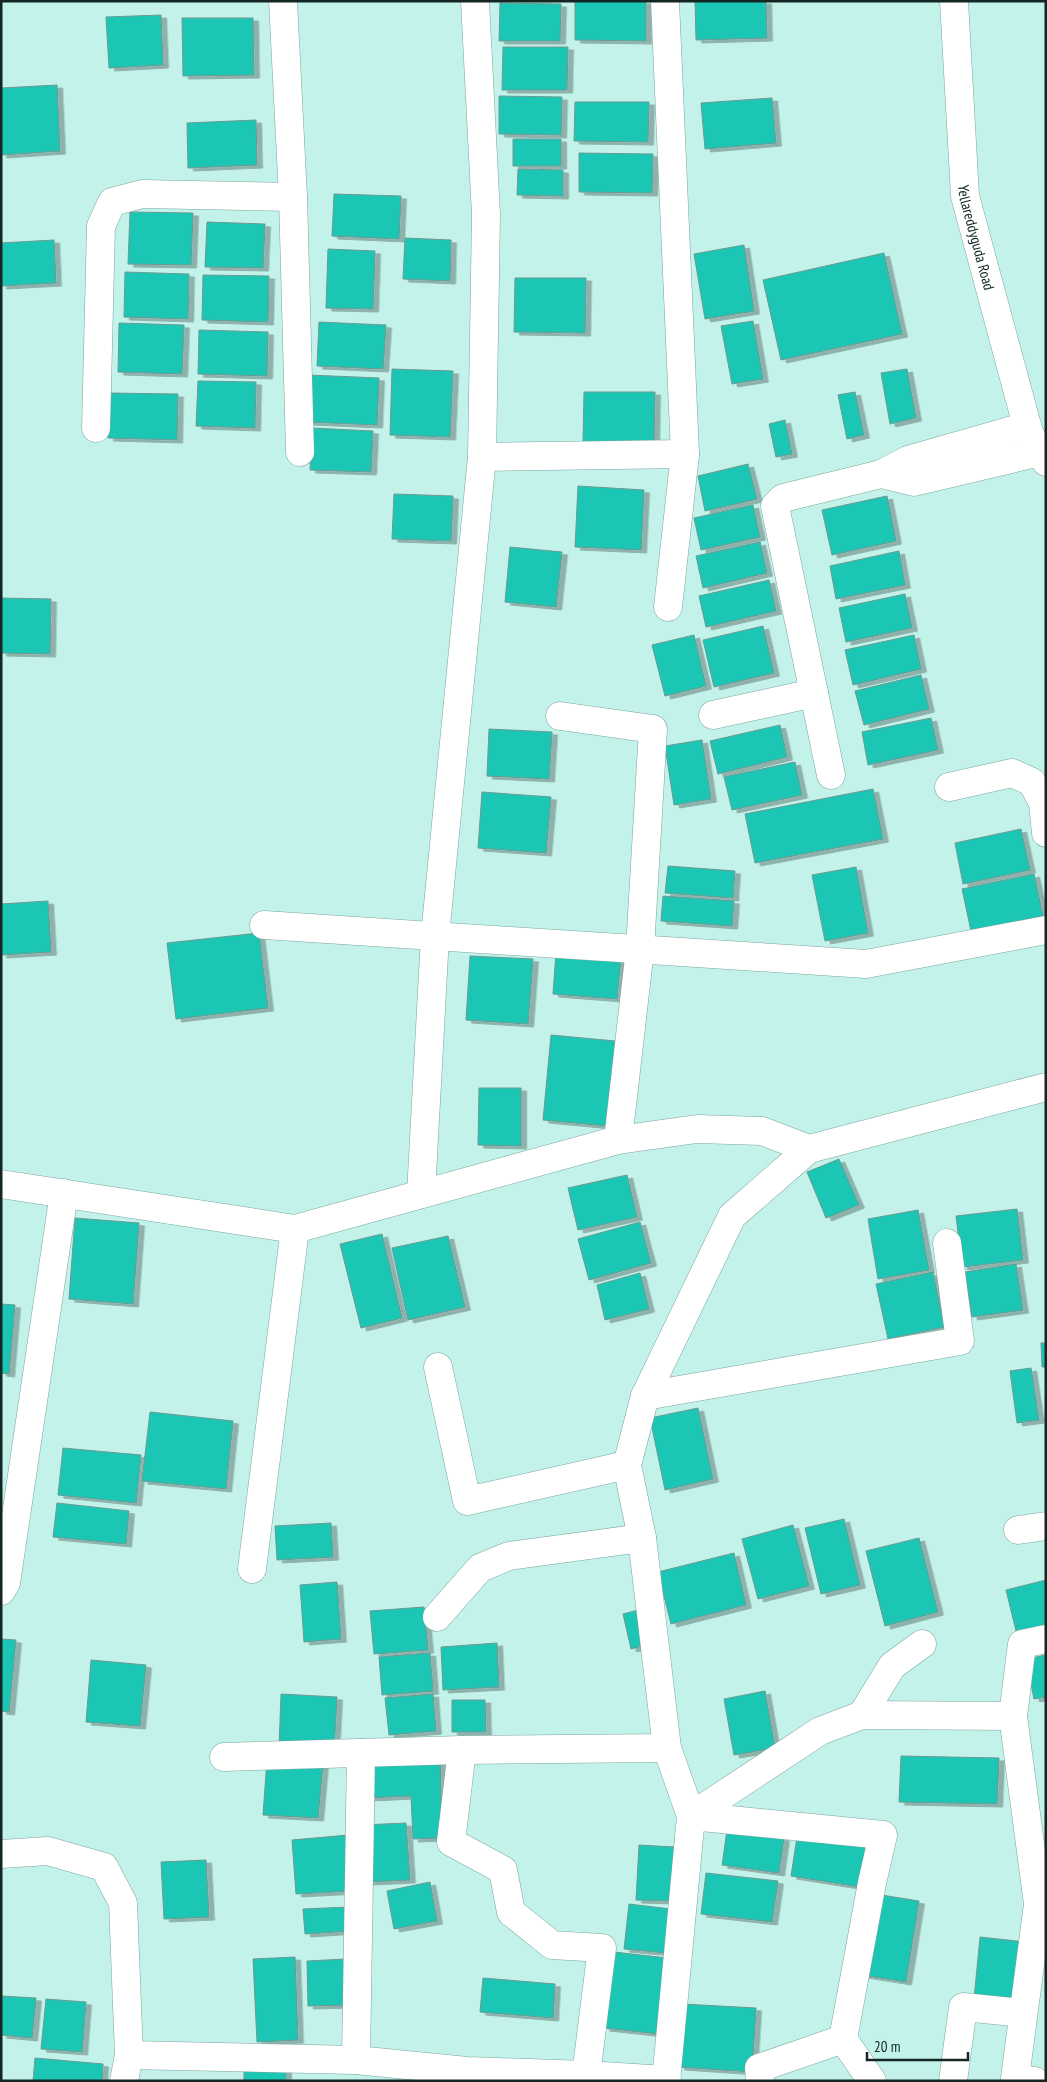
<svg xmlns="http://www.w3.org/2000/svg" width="1047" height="2082" viewBox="0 0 1047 2082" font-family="'PT Sans Narrow',sans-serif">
<defs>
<filter id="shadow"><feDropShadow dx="5.5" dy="3" stdDeviation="0" flood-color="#0004"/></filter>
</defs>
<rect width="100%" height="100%" fill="#c2f2e9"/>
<path fill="#1fc6b5" stroke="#6b9991" filter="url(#shadow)" d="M575 1H646V41L575 40Z
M695 1H766L767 38 696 40Z
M500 3 561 4 560 41H499Z
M161 15 163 65 109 68 106 17Z
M182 18H253L254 75 183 76Z
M503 47H568L567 90H502Z
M57 85 60 151 1 155V88Z
M499 96 562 97 561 135 499 134Z
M772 98 776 143 705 149 701 103Z
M575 102H649L648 142 574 141Z
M256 120 257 165 188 168 187 123Z
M513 139H561V166H513Z
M579 153 653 154 652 193 579 192Z
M518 169 563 170V196L517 195Z
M334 194 401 196 399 239 332 236Z
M130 212 193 213 191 265 128 264Z
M207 222 265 224 263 268 205 267Z
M405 238 451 240 450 281 403 279Z
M54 240 56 283 1 286V243Z
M744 245 754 311 705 319 694 254Z
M328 249 375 251 373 309 326 308Z
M884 253 902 334 781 360 763 280Z
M125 272 189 274 188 319 124 317Z
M203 275 269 276 268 322 202 320Z
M515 278H586L585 333 514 332Z
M753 321 763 379 732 384 721 326Z
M319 322 386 325 383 369 317 366Z
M119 323 184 325 182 374 118 372Z
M199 330 268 332 267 376 198 374Z
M392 369 453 371 450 437 390 435Z
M907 369 916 418 890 424 881 373Z
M309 375 379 378 377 425 307 422Z
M198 381 256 382 255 428 196 426Z
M584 392H655L654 442H583Z
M855 392 864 435 847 439 838 395Z
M110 393 178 394 177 440 108 438Z
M785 420 792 454 776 457 769 424Z
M312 428 373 431 371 472 310 470Z
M748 464 757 499 705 511 698 476Z
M578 486 644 490 641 550 575 547Z
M394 494 453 496 451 541 392 539Z
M887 496 896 541 832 555 822 510Z
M753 505 760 537 701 550 694 518Z
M760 542 767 573 703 588 696 556Z
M510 547 562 552 556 607 505 602Z
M899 551 905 585 836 599 830 566Z
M769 580 776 611 706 627 699 596Z
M905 594 912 628 846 642 839 608Z
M1 598 51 599 50 654 1 653Z
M763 626 774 673 714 687 703 640Z
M694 635 706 686 665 696 652 645Z
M914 635 921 669 853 685 845 650Z
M921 675 929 709 864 725 855 691Z
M931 718 938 750 868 765 862 732Z
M780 725 787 757 718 774 710 741Z
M489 729 552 732 549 779 487 776Z
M702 740 711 799 674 805 665 746Z
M795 762 802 795 732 810 724 777Z
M873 789 883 839 755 863 745 814Z
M482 792 551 797 546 853 478 848Z
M1021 829 1030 870 963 884 955 843Z
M668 866 735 871 733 898 665 893Z
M856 867 868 933 825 941 812 875Z
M1034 874 1043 916 971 931 962 889Z
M663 896 734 901 732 926 661 921Z
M48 901 51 952 1 955V904Z
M259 933 268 1008 176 1019 167 943Z
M556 952 621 957 617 999 553 994Z
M470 956 533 959 528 1024 466 1020Z
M551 1035 615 1041 607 1126 543 1120Z
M479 1088H521V1146L478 1145Z
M839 1159 859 1205 826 1218 807 1172Z
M627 1175 637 1217 578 1230 568 1188Z
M1017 1209 1023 1260 962 1267 956 1216Z
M918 1210 929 1270 878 1279 868 1219Z
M75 1218 139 1223 133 1304 69 1299Z
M640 1222 651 1263 589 1280 578 1239Z
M382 1234 402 1318 361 1328 340 1244Z
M448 1236 465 1307 408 1320 392 1248Z
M1016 1264 1023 1310 972 1317 965 1272Z
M933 1272 944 1327 888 1339 876 1284Z
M640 1273 649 1309 605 1320 597 1285Z
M1 1304 15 1305 9 1374 1 1373Z
M1041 1343H1046V1367H1042Z
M1031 1368 1039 1420 1017 1423 1010 1371Z
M698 1408 713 1479 665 1490 650 1418Z
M150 1412 233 1421 226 1489 142 1481Z
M63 1448 141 1455 136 1503 58 1495Z
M57 1503 129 1511 126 1544 53 1537Z
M844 1519 860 1585 821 1594 805 1528Z
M331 1523 333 1557 277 1560 275 1526Z
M793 1525 809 1586 758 1599 742 1539Z
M919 1538 938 1612 885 1626 866 1551Z
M734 1553 746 1605 671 1624 658 1572Z
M1046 1580V1632L1018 1639 1006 1590Z
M337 1582 341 1639 304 1642 300 1585Z
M424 1607 428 1650 374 1654 370 1611Z
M642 1609 650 1644 631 1649 623 1614Z
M1 1639 16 1640 9 1712 1 1711Z
M497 1643 499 1687 443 1690 441 1647Z
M430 1653 433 1691 382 1695 379 1657Z
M1046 1655V1697L1034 1699 1026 1659Z
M91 1660 146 1665 140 1726 86 1722Z
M765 1691 775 1748 734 1755 724 1699Z
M281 1694 337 1697 334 1751 279 1748Z
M433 1694 436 1731 389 1735 385 1698Z
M452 1700H485L486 1732H452Z
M440 1756 442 1838 413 1839 411 1796 365 1798 364 1759Z
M901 1756 999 1758 997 1804 899 1802Z
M267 1760 323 1763 318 1818 263 1815Z
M406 1823 410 1880 366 1882 362 1825Z
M727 1830 784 1838 779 1873 722 1865Z
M348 1835 352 1891 296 1894 292 1840Z
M797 1837 872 1848 866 1888 791 1876Z
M639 1845 674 1847 671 1901 636 1900Z
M206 1860 209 1917 164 1919 161 1862Z
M706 1873 778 1881 772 1922 701 1914Z
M430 1882 437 1921 394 1929 387 1891Z
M875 1894 919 1901 906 1982 862 1975Z
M629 1904 671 1909 667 1953 624 1949Z
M349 1907 351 1931 305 1934 303 1909Z
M980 1937 1026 1942 1020 2003 974 1999Z
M614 1952 668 1958 659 2034 604 2028Z
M295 1957 298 2040 257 2042 253 1959Z
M346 1959 347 2005 308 2006 307 1961Z
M483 1978 555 1984 553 2018 480 2012Z
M1 1996 36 1998 32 2038 1 2035Z
M46 1999 86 2002 82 2052 41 2049Z
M683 2004 756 2008 752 2072 679 2067Z
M35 2058 103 2064 102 2081H33Z
M244 2070H286V2081H244Z"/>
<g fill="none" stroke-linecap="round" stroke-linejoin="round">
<g stroke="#7aa7a0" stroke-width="29">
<g id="minor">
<path d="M283 1 293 197 300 452"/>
<path d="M665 1 685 454 668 607"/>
<path id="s1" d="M954 1 965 196 1029 433 1046 462"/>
<path d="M96 428 101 226 112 202 142 194 293 197"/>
<path d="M482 457 685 454"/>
<path d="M881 474 914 482 1040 452"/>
<path d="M713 715 814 693"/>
<path d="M560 716 653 729 640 949 618 1140"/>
<path d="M831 775 775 506 783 498 881 474 908 460 1027 426"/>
<path d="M949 787 1012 773 1032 782 1043 803 1046 833"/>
<path d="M264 925 866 964 1046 930"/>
<path d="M1 1184 295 1229 618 1140 697 1129 762 1131 809 1149 1046 1087"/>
<path d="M421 1194 435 936 482 457 486 215 475 1"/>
<path d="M438 1367 467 1501 627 1465"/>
<path d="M645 1396 960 1341 947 1243"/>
<path d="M1018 1530 1046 1526"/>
<path d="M252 1569 295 1229"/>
<path d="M1 1591 6 1583 64 1193"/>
<path d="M437 1617 480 1568 509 1556 642 1538"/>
<path d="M862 1715 892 1666 922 1644"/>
<path d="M462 1750 451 1842 503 1870 511 1912 552 1945 602 1948 586 2075"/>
<path d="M224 1757 462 1750 667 1748"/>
<path d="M691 1816 883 1835 872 1883 843 2039 872 2081"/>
<path d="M691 1816 820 1731 862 1715 1013 1716"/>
<path d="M1 1854 48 1851 104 1867 123 1903 129 2055 124 2081"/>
<path d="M129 2055 356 2060 467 2071 586 2075 667 2080"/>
<path d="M356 2060 361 1753"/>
<path d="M666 2081 691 1816 667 1748 642 1538 627 1465 645 1396 732 1216 809 1149"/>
<path d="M760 2081 759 2068 843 2039"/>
<path d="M953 2081 963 2007 1023 2013"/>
<path d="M1035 2081 1015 2078 1038 1904 1013 1716 1022 1644 1046 1639"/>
</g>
</g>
<use href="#minor" stroke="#fff" stroke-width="28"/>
</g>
<g text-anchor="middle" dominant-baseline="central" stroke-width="5" stroke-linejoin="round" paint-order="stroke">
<g font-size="15" fill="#132623" stroke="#c2f2e9">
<text stroke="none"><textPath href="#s1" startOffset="238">Yellareddyguda Road</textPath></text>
</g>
</g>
<rect width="1047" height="2082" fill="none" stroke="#132623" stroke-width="5"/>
<path d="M867 2052v8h101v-8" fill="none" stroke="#132623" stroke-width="2.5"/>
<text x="874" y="2052" font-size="15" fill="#132623" stroke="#c2f2e9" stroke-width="4" paint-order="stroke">20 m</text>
</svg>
